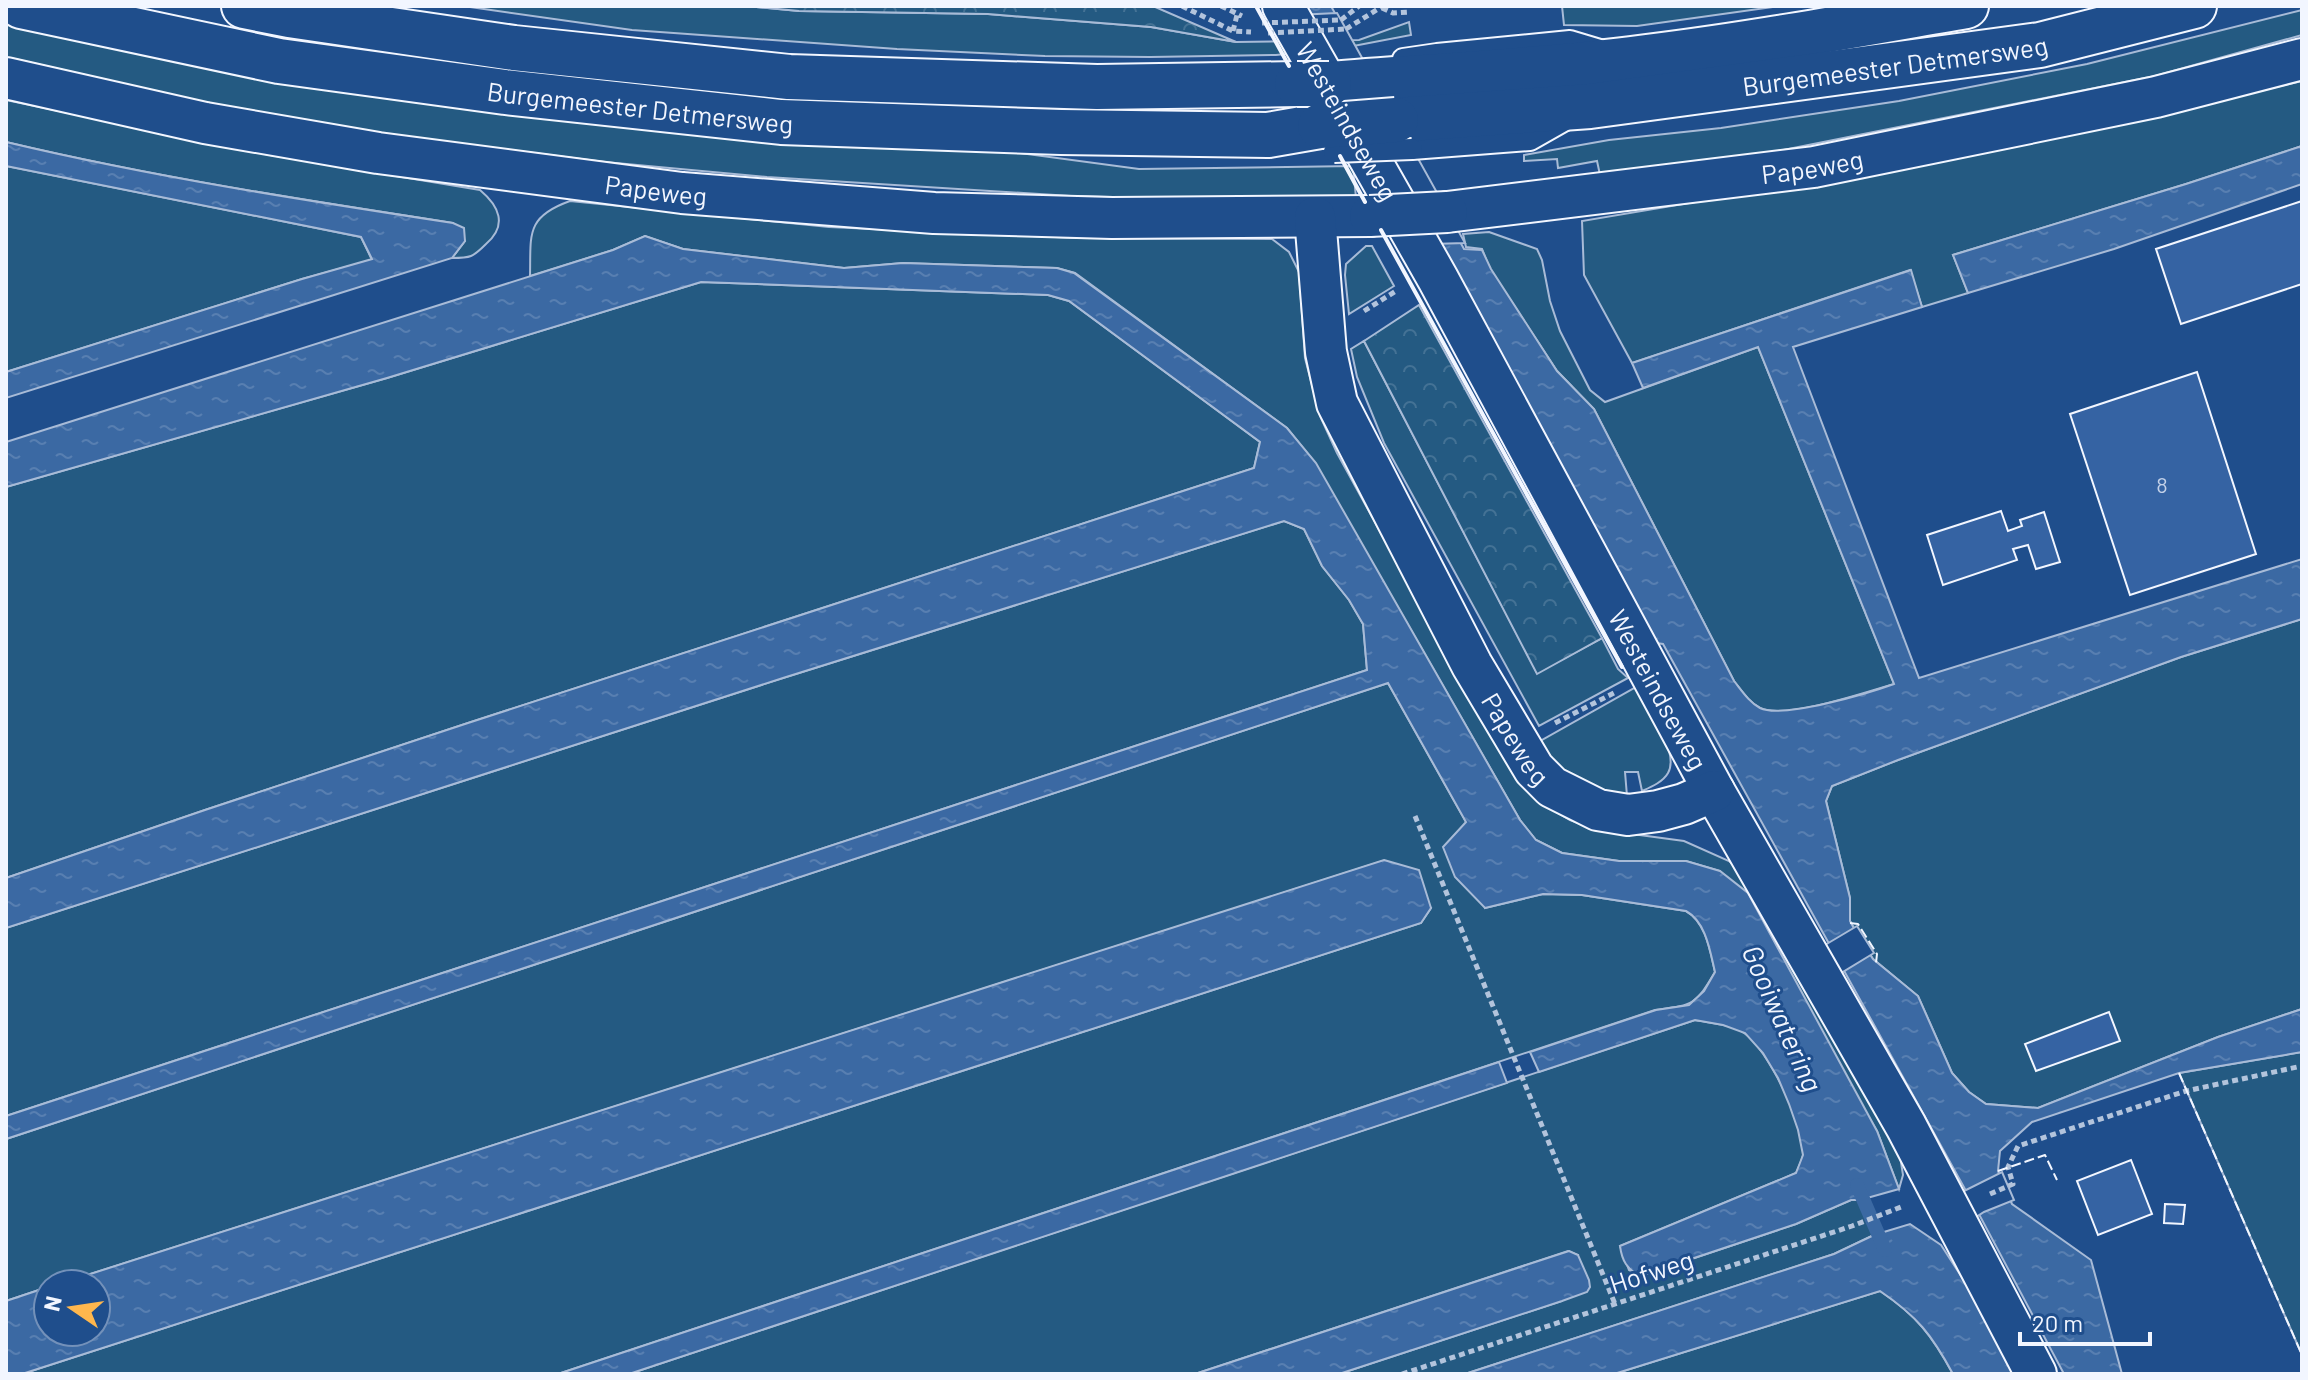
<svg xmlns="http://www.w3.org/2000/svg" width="2308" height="1380" viewBox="0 0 2308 1380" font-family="Barlow,sans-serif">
<defs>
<pattern id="forest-crowns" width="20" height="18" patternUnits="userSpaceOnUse" patternTransform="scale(2)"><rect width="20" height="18" fill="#245a82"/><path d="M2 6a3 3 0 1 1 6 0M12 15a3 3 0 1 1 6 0" fill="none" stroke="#447295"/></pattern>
<pattern id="water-ripples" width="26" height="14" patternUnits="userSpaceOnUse" patternTransform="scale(2)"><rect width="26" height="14" fill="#3b69a3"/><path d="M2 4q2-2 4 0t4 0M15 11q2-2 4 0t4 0" fill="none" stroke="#587fb1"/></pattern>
</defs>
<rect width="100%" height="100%" fill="#1f4e8c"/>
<path fill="#245a82" stroke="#a8bbd7" stroke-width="2" d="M463 6H746L799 11 988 14 1151 27 1236 42 1359 40 1409 22 1411 35 1343 48 1276 55 1150 57 1045 56 897 49 632 30Z
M1562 6H1780L1637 26 1564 25Z
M2302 10V35L2155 76 1758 155 1600 175 1597 161 1558 168 1557 159 1524 161V155L1609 140 1721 128 1899 101 2087 64Z
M6 18 1139 169 1353 166 1356 198 1197 199 1071 196 767 177 605 162 337 128 247 112 6 57Z
M2302 81V146L2186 184 1953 255 1968 293 1922 307 1910 270 1632 363 1584 275 1582 221 1933 162 2171 112Z
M6 100 270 155 480 190C499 206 508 225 486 244 482 248 476 254 471 256 466 258 457 258 452 258L465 241 453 223C303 200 153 177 6 142Z
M6 166 361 237 372 260 302 279 6 372Z
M570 201 829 227 1077 238 1272 239 1289 252 1299 272 1305 358 1320 416 1337 453 1506 761 1546 806 1570 820 1595 829 1684 841 1729 861 1750 879 1898 1143 1903 1175 1899 1189 1877 1131 1720 871 1686 861H1619L1562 853 1536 840 1520 820 1315 463 1287 428 1075 273 1057 268 903 263 844 268 683 249 645 236 613 250 530 276C531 235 525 217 570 201Z
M1489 232 1537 249 1542 260 1550 301 1560 331 1590 390 1605 402 1758 347 1894 684C1866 692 1785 720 1760 708 1749 702 1742 691 1734 681L1594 409 1557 371 1490 269 1482 249 1466 247 1463 234Z
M1366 246H1372L1394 286 1349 314 1345 275 1346 264Z
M701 282 1048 295 1069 301 1260 442 1254 468 468 723 205 810 6 878V487L387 378Z
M1364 341 1537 673 1602 638 1618 669 1628 678 1539 726 1384 443 1357 377 1351 349Z
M1284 521 1304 529 1322 566 1349 600 1363 624 1367 670 6 1116V928L783 678Z
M2302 619V1009L2218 1037 2038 1108 1986 1104 1969 1092 1952 1073 1918 996 1873 959 1857 934 1850 921V898L1826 801 1832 786 1898 760 2181 657Z
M1388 683 1466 822 1485 908 1543 894 1582 895 1686 911C1706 922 1710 951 1715 972 1695 1006 1693 1005 1655 1010L558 1374H22L1421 923 1431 908 1383 861 59 1284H48V1287L6 1301V1139Z
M1638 686C1648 705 1680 753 1668 773 1663 782 1651 787 1642 791L1638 772H1625L1627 796 1608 792 1571 779 1535 744Z
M1695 1020C1710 1023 1730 1024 1744 1033 1767 1047 1806 1128 1803 1155 1802 1161 1798 1168 1796 1173L1620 1246 1629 1270 1641 1276 1796 1224 1851 1200H1860L1874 1235 1834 1254 1465 1374H1339L1562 1301 1578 1255 1568 1251 1195 1374H629Z
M2302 1052V1355L2179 1073Z
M1880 1291C1917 1316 1932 1335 1953 1374H1614Z"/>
<path fill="url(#forest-crowns)" stroke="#a8bbd7" stroke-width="2" d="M746 6H1153L1236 42 1151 27 988 14 799 11Z
M1419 305 1602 638 1537 674 1364 341Z"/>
<path fill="url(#water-ripples)" stroke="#a8bbd7" stroke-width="2" d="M1297 6H1331L1464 249 1482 250 1491 269 1557 371 1594 409 1734 681C1742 691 1749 702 1760 708 1783 719 1869 693 1894 684L1758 347 1643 388 1632 363 1911 270 1922 307 1793 347 1919 678 2302 559V619L2181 657 1898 760 1832 786 1826 801 1850 898V921L1857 934 1873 959 1918 996 1952 1073 1969 1092 1986 1104 2038 1108 2218 1037 2302 1009V1052L2179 1073 2032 1122 2000 1151 1998 1171 2012 1204 2091 1260 2122 1374H2064L1981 1218 1663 644 1656 643Z
M6 142C153 177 303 200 453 223L464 228 465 241 452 258 6 398V372L302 279 372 259 361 237 6 166Z
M2302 146V184L2114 249 1968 293 1953 255 2186 184Z
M645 236 683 249 844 268 903 263 1057 268 1074 273 1287 428 1316 463 1520 820 1536 840 1562 853 1619 861H1686L1720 871 1748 893 1877 1131 1899 1189 1860 1200H1851L1796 1224 1640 1276C1627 1269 1622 1261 1620 1246L1796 1173 1803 1155 1798 1130 1789 1104 1778 1078 1763 1053 1745 1033 1723 1025 1695 1020 1539 1072 1530 1052 1656 1010 1689 1005 1704 991 1715 972C1710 951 1706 922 1686 911L1582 895 1543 894 1485 908 1455 877 1443 847 1466 822 1388 683 6 1139V1116L1367 670 1363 624 1349 600 1322 566 1304 529 1284 521 783 678 6 928V878L205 810 468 723 1254 468 1260 442 1069 301 1048 295 701 282 387 378 6 487V442L613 250Z
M1384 860 1419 870 1431 908 1421 923 22 1374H6V1301L48 1287V1332H96V1284H59Z
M1499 1062 1507 1083 629 1374H558Z
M1910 1224 1941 1245 1965 1282 2014 1374H1953C1932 1335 1917 1316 1880 1291L1614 1374H1465L1834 1254 1874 1235Z
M1569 1251 1578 1255 1589 1280 1590 1287 1587 1292 1562 1301 1339 1374H1195Z"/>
<path fill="#1f4e8c" stroke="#a8bbd7" stroke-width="2" d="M1337 13 1346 29 1465 243 1431 244 1297 15Z
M1857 926 1874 953 1841 973 1825 945Z
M2002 1172 2014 1200 1984 1212 1976 1217 1962 1192Z"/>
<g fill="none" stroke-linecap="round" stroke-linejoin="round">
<path stroke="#3b69a3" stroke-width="14" d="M1857 1185 1885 1250"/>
</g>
<path fill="#3563a3" stroke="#f2f6ff" stroke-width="2" d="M2302 201V284L2181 324 2156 249Z
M2197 372 2256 554 2130 595 2070 414Z
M2001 511 2008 531 2022 526 2020 520 2044 512 2060 562 2036 569 2028 545 2013 549 2017 560 1943 585 1927 535Z
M2109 1012 2120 1041 2036 1071 2025 1044Z
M2131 1160 2152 1214 2098 1235 2077 1181Z
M2165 1204 2185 1205 2183 1224 2164 1223Z"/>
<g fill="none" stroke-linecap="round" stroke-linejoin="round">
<g stroke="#f2f6ff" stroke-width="24">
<path id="lane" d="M1403 59 1437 54 1570 41 1600 50
M1412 149 1530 140 1567 119"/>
</g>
<g stroke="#f2f6ff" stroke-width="44">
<g id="street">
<path id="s1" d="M1283 6 1438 279 1714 791 1906 1126 2036 1374"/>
<path id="s2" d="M6 78 205 123 378 153 682 193 934 213 1112 218 1370 216"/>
<path id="s3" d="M1447 212 1814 167 2156 97 2302 59"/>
<path id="s4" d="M1315 217 1326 352 1337 403 1472 665 1534 769 1552 787 1598 810 1628 815 1658 811 1684 804 1714 791"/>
</g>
</g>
<g stroke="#f2f6ff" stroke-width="48">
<g id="primary">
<path id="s5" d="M21 6 279 61 505 92 781 122 1061 132 1268 135 1320 126"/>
<path d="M244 6 289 15 514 48 789 77 1097 87 1297 84"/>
<path d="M1329 84C1429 76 1530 71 1631 59 1743 46 1855 25 1966 6"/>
<path id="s6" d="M1396 120 1590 106 2040 45 2194 6"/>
</g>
</g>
<path stroke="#b3c4dc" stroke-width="5" stroke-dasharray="6 4" stroke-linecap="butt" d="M1182 6 1233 31 1251 32
M1221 6 1242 16
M1382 8 1393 13 1409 12
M1341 20 1359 6
M1346 29 1383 6
M1233 31 1237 15
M1364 311 1396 291
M1555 723 1614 693
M1415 816 1615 1304
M1990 1194 2013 1184 2008 1167 2018 1146 2186 1091 2302 1066
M1402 1374 1852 1226 1901 1207"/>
<use href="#lane" stroke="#1f4e8c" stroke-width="20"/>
<use href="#street" stroke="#1f4e8c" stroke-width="40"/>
<use href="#primary" stroke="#1f4e8c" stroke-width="44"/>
<g stroke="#f2f6ff" stroke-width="24" stroke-linecap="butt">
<path id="lane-bridge" d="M1334 152 1412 149"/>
</g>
<g stroke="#f2f6ff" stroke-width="44" stroke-linecap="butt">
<path id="street-bridge" d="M1370 216 1447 212"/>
</g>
<g stroke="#f2f6ff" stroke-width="48" stroke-linecap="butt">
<path id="primary-bridge" d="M1297 84H1329
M1320 126 1396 120"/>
</g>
<path stroke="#b3c4dc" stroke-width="5" stroke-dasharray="6 4" stroke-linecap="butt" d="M1262 23 1341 20
M1268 33 1346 29"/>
<use href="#lane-bridge" stroke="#1f4e8c" stroke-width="20"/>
<use href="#street-bridge" stroke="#1f4e8c" stroke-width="40"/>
<use href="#primary-bridge" stroke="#1f4e8c" stroke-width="44"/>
<path stroke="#f2f6ff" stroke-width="2" stroke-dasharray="10 4" stroke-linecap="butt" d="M1850 923 1858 924 1877 954 1876 963
M2179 1073 2302 1355
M1998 1171 2045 1155 2057 1180"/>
<path stroke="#f2f6ff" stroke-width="4" d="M1256 6 1289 66
M1340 156 1365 202
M1381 230 1622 667"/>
</g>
<g text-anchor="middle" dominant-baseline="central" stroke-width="6" stroke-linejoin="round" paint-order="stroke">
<g font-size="22" fill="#c3d1e8">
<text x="2162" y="484">8</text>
</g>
<g font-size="26" fill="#f2f6ff" stroke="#1f4e8c">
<text stroke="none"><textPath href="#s6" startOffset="502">Burgemeester Detmersweg</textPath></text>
<text stroke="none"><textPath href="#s5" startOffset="628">Burgemeester Detmersweg</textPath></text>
<text stroke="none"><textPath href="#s1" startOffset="132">Westeindseweg</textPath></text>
<text stroke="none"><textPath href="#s3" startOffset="368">Papeweg</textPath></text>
<text stroke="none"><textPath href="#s2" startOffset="660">Papeweg</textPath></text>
<text stroke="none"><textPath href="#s1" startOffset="780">Westeindseweg</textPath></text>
<text stroke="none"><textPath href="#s4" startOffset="568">Papeweg</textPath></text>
<text transform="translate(1651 1271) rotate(-18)">Hofweg</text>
</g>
<g font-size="28" font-style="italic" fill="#f2f6ff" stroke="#1f4e8c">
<text transform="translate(1783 1018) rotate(66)">Gooiwatering</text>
</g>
</g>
<rect width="2308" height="1380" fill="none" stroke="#f2f6ff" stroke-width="16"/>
<g transform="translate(72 1308) rotate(283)"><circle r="38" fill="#1f4e8c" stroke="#7391ba" stroke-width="2"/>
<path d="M0-6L14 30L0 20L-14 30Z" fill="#ffb74d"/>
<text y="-12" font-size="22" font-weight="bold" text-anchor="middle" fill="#f2f6ff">N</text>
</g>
<path d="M2020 1332v12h130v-12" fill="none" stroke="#f2f6ff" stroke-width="4"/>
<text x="2032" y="1332" font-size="24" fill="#f2f6ff" stroke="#1f4e8c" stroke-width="6" paint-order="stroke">20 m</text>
</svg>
